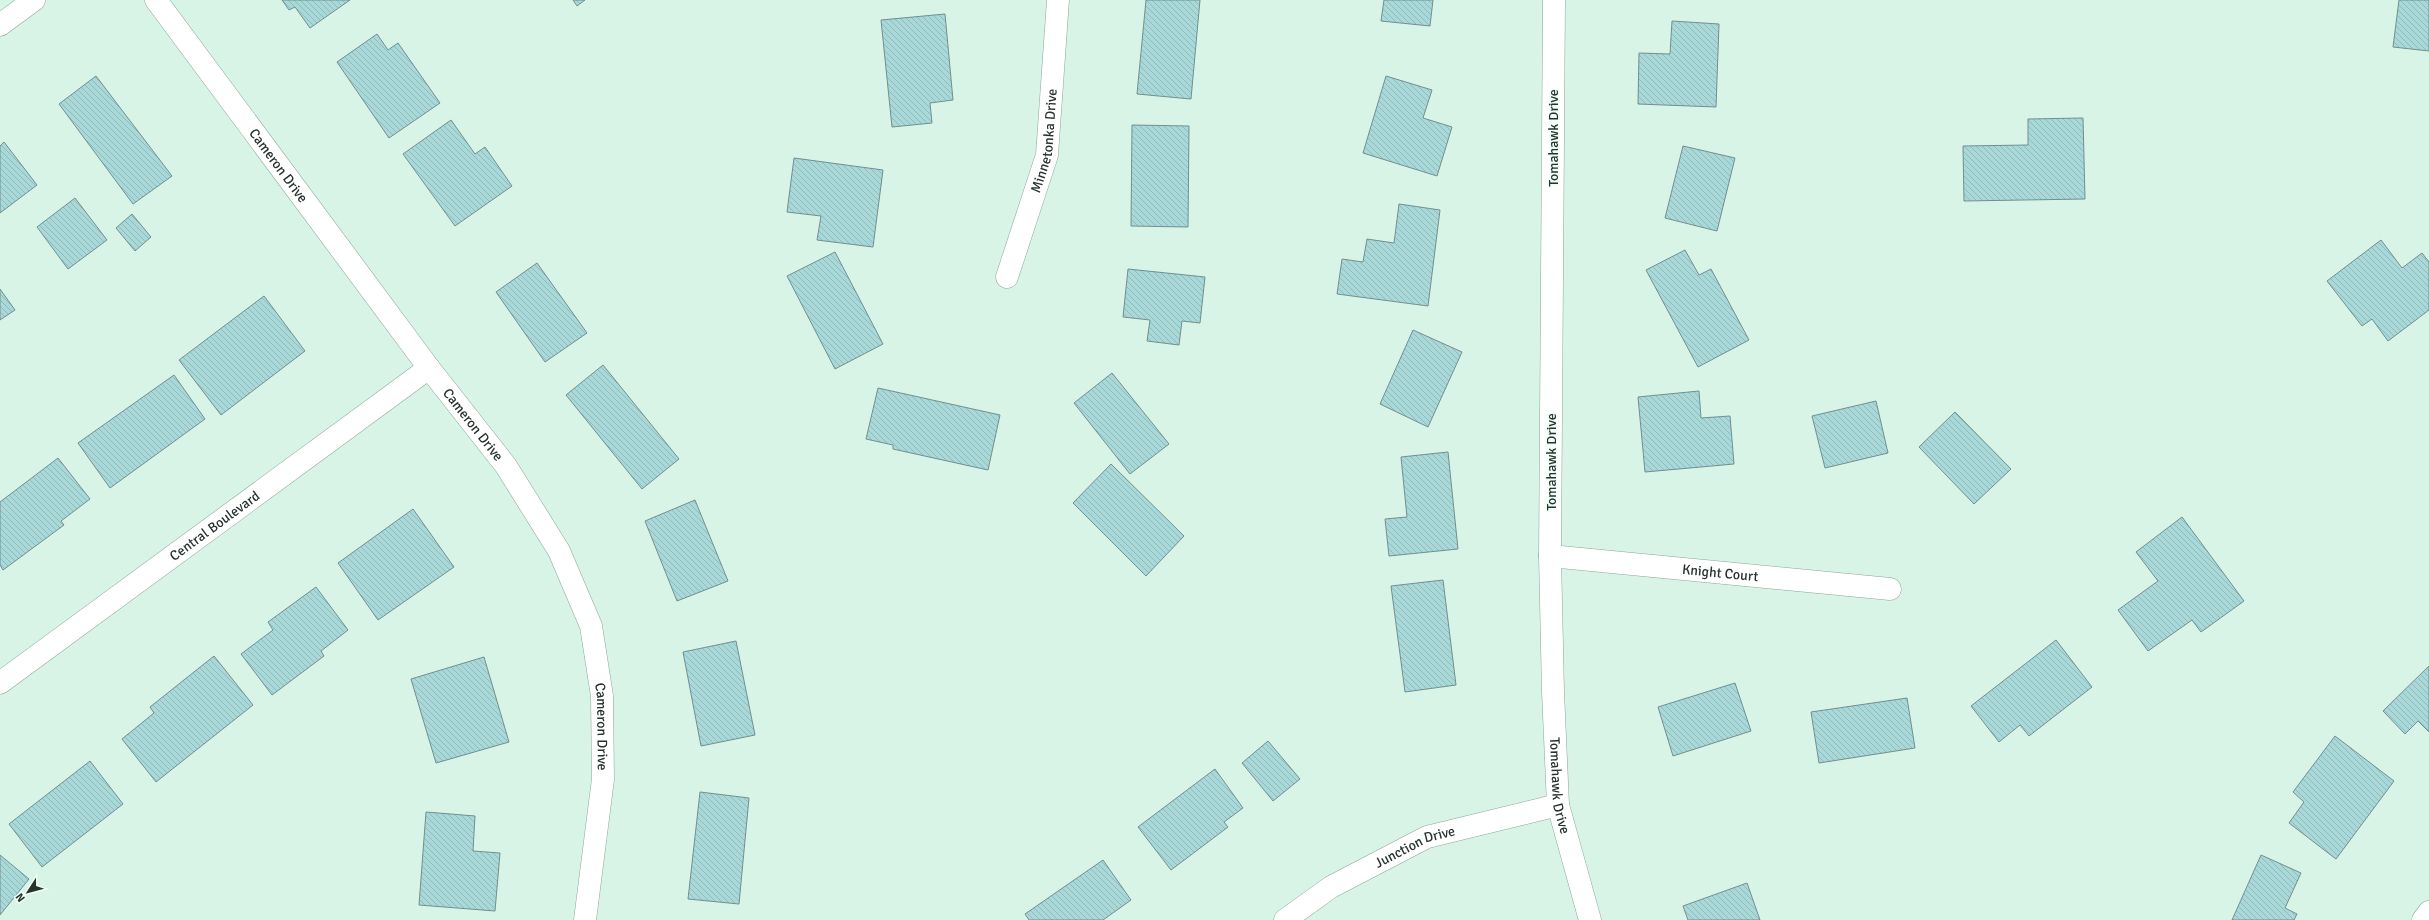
<svg xmlns="http://www.w3.org/2000/svg" width="2429" height="920" viewBox="0 0 2429 920" font-family="Signika,sans-serif">
<defs>
<pattern id="building-back-hatch" width="6" height="6" patternUnits="userSpaceOnUse"><rect width="6" height="6" fill="#a9d8d8"/><path d="M-1 5l2 2M0 0l6 6M5-1l2 2" fill="none" stroke="#91baba"/></pattern>
</defs>
<rect width="100%" height="100%" fill="#d8f4e6"/>
<path fill="url(#building-back-hatch)" stroke="#718f90" d="M282 0H350L310 28 295 7 289 10Z
M573 0H585L577 6Z
M1146 0H1200L1191 99 1137 94Z
M1384 0H1433L1430 26 1381 21Z
M2399 0H2429V51L2393 47Z
M945 14 953 100 930 103 932 123 892 127 881 20Z
M1672 21 1719 24 1716 107 1638 104 1639 53 1670 54Z
M377 34 388 50 398 43 440 103 389 138 337 62Z
M96 76 172 176 133 204 59 104Z
M1386 76 1432 90 1423 118 1452 127 1437 176 1363 153Z
M2083 118 2085 199 1964 201 1963 146 2028 145V119Z
M451 120 475 154 485 147 512 186 455 226 403 154Z
M1132 125 1189 126 1188 227 1131 226Z
M4 142 37 185 0 213V146Z
M1683 146 1735 158 1717 231 1665 218Z
M794 158 883 170 873 247 817 240 821 216 787 212Z
M75 198 107 240 68 269 37 227Z
M1399 204 1440 210 1428 306 1337 294 1342 259 1363 262 1367 239 1394 243Z
M132 214 151 237 135 251 116 228Z
M2381 240 2402 268 2422 253 2429 262V310L2388 341 2372 319 2362 326 2327 281Z
M1685 250 1699 275 1711 269 1749 340 1698 367 1646 270Z
M835 252 883 344 835 369 787 276Z
M537 263 587 333 545 362 496 292Z
M1128 269 1205 277 1200 323 1182 321 1179 345 1147 341 1150 320 1123 317Z
M0 289 15 310 0 320Z
M264 296 305 351 221 415 179 360Z
M1413 330 1462 352 1428 427 1380 404Z
M603 365 679 459 642 489 566 395Z
M1112 373 1169 444 1130 474 1074 403Z
M174 375 205 419 110 488 78 443Z
M878 388 1000 415 988 470 893 449V445L866 439Z
M1699 391 1701 418 1730 416 1734 464 1645 472 1638 397Z
M1876 401 1888 453 1825 468 1812 416Z
M1955 412 2011 469 1974 504 1919 447Z
M1448 452 1458 549 1389 556 1385 519 1407 517 1401 457Z
M58 458 90 499 61 521 64 525 3 570 0 565V502Z
M1111 464 1184 536 1146 576 1073 503Z
M695 500 728 581 677 601 645 521Z
M413 509 454 567 378 620 338 563Z
M2182 517 2244 601 2201 632 2192 620 2148 651 2118 610 2158 581 2136 552Z
M1443 580 1456 685 1405 692 1391 586Z
M316 587 348 630 321 651 324 656 272 695 241 654 273 630 268 622Z
M2056 640 2092 687 2029 736 2020 725 1999 742 1971 706Z
M736 641 755 735 701 746 683 652Z
M214 656 253 705 156 782 122 739 154 713 150 707Z
M484 657 509 742 436 763 411 679Z
M2429 666V732L2418 721 2405 734 2383 711Z
M1735 683 1751 731 1673 756 1658 707Z
M1907 698 1915 748 1819 763 1811 712Z
M2335 736 2394 781 2336 859 2289 823 2304 802 2293 792Z
M1268 741 1300 779 1273 801 1242 763Z
M90 761 123 804 42 867 9 824Z
M1215 769 1243 808 1224 822 1228 827 1171 870 1138 827Z
M700 792 749 798 739 904 688 899Z
M426 812 475 816 473 851 500 853 495 911 419 905Z
M0 855 29 879 0 915Z
M2261 855 2301 873 2285 908 2297 914 2294 920H2232Z
M1103 860 1131 900 1103 920H1029L1025 914Z
M1747 883 1760 920H1688L1683 906Z"/>
<g fill="none" stroke-linecap="round" stroke-linejoin="round">
<g stroke="#8ca699" stroke-width="23">
<g id="minor">
<path id="s1" d="M156 0 429 368 506 466 559 551 591 626 602 696 603 779 585 920"/>
<path id="s2" d="M1554 0 1550 556 1553 692 1558 805 1590 920"/>
<path d="M0 25 34 0"/>
<path id="s3" d="M1007 277 1047 155 1058 0"/>
<path id="s4" d="M1550 556 1890 589"/>
<path id="s5" d="M0 683 429 368"/>
<path id="s6" d="M1285 920 1331 887 1427 837 1558 805"/>
</g>
</g>
<g stroke="#8ca699" stroke-width="23">
<path id="tertiary" d="M2423 920 2429 912"/>
</g>
<use href="#minor" stroke="#fff" stroke-width="22"/>
<use href="#tertiary" stroke="#fff" stroke-width="22"/>
</g>
<g text-anchor="middle" dominant-baseline="central" stroke-width="3" stroke-linejoin="round" paint-order="stroke">
<g font-size="14" fill="#27322d" stroke="#eefef6">
<text transform="translate(1553 138) rotate(-90)">Tomahawk Drive</text>
<text stroke="none"><textPath href="#s3" startOffset="142">Minnetonka Drive</textPath></text>
<text stroke="none"><textPath href="#s1" startOffset="206">Cameron Drive</textPath></text>
<text stroke="none"><textPath href="#s1" startOffset="530">Cameron Drive</textPath></text>
<text transform="translate(1551 462) rotate(-90)">Tomahawk Drive</text>
<text stroke="none"><textPath href="#s5" startOffset="266">Central Boulevard</textPath></text>
<text stroke="none"><textPath href="#s4" startOffset="171">Knight Court</textPath></text>
<text stroke="none"><textPath href="#s1" startOffset="866">Cameron Drive</textPath></text>
<text stroke="none"><textPath href="#s2" startOffset="786">Tomahawk Drive</textPath></text>
<text stroke="none"><textPath href="#s6" startOffset="150">Junction Drive</textPath></text>
</g>
</g>
<g transform="translate(28 892) rotate(234)" stroke="#eefef6" stroke-width="3" paint-order="stroke">
<path d="M0-3L7 15L0 10L-7 15Z" fill="#27322d"/>
<text y="-6" font-size="11" font-weight="bold" text-anchor="middle" fill="#27322d">N</text>
</g>
</svg>
